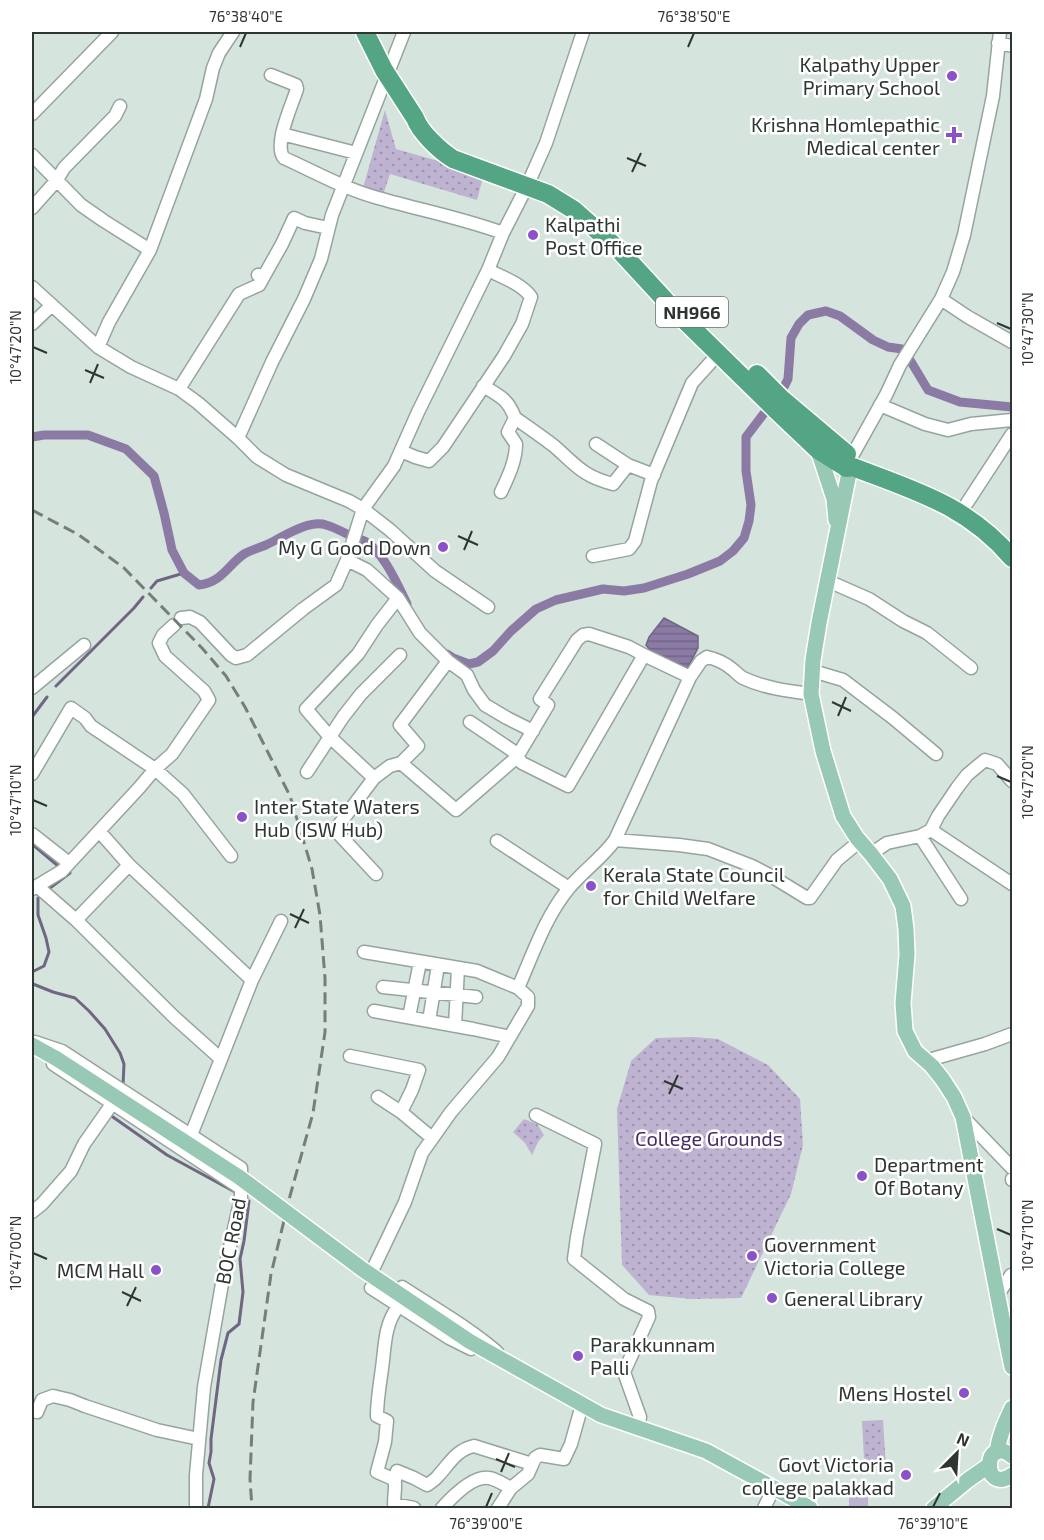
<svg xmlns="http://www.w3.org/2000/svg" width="1044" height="1540" viewBox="0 0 1044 1540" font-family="'Exo 2',sans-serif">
<defs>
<pattern id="park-dots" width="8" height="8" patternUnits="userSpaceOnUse" patternTransform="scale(1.5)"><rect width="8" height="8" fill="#bfb3d2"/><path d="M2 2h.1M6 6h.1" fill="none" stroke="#9c92ab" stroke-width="1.8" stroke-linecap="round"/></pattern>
<pattern id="water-rules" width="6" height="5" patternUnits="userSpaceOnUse" patternTransform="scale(1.5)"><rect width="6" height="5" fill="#8b7aa4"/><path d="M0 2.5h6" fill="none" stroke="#726586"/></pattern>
</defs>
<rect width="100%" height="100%" fill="#d5e5dd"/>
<path fill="#bfb3d2" d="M849 1486H868V1506H849Z"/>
<path fill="url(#park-dots)" d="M385 110 396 149 484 174 477 200 390 174 383 195 363 188Z
M693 1037 718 1039 768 1065 800 1099 803 1145 791 1194 741 1298 692 1299 649 1295 622 1265 617 1109 631 1061 656 1038Z
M524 1119 537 1124 544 1135 538 1142 532 1155 525 1143 513 1132Z
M883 1420 886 1468 864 1458 862 1421Z"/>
<path fill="url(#water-rules)" stroke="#6f6682" stroke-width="1.5" d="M664 618 698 636V648L686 671 655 656 646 645 649 637Z"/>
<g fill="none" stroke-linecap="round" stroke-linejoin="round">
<path stroke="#6f6682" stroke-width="3" d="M151 588 157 581 184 573
M56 686 134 608 143 597
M32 717 47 697
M32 844 57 865
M50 888 70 873
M32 972 44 966 49 952 46 938 38 915V898
M32 982 33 984 53 992 75 998 89 1011 105 1029 120 1053 124 1064 123 1085
M111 1114 110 1115 167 1155 235 1192
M208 1508 214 1479 209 1463 211 1452V1439L221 1360 228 1333 239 1324 243 1292 240 1259 244 1241 249 1201"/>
<path stroke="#8b7aa4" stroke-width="9" d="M910 360 928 390 960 402 1012 407
M784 387 788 379 791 338 799 324 808 315 826 311 840 316 873 340 888 347 902 349
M32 437 44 435H88L126 449 154 476 164 513 172 550 184 573 199 585C222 582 227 566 244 554 251 550 259 548 266 545 281 538 309 519 326 525 333 527 341 531 347 534
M362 540C382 548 398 585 407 604
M447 654 453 658 469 664 478 662 493 651 511 631 536 609 556 600 603 589 624 591 644 588 688 574 720 561 733 551 744 538 749 521 751 505 746 471V437L765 412"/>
<g stroke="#95a59d" stroke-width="15">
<path id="minor" d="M404 32 332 215 321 259 304 299 272 362 238 438 257 457 286 475 349 501 363 509 390 530 435 571 488 607
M998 43 1012 46
M271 75 296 85 297 89C292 105 273 145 284 158 315 172 345 189 378 198 420 210 462 218 503 233
M32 114 112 32
M282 134 356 153
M32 155 81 205 104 221 150 250 109 322 98 347
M32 208 57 180 64 168 115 116 120 106
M150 250 206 99 213 68 219 53 233 32
M258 275 264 276 282 244 294 218 305 223 328 228
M32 287 98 347 131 367 179 389 198 403 238 438
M941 299 968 317 1012 342
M32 324 52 305
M483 386C500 396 508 399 515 418L508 432 516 444C516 461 508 477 501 492
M179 389 239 294 259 285 264 276
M880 405 925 424 948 430 971 424 1012 420
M515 418C528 427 541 436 554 446 576 465 582 476 613 484L628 465 654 475
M596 444 628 465
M401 451 415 457 429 461 443 447 504 356 522 324 531 297C522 284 502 277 488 270
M852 456 886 395 900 365 941 299 953 272 964 235 993 96 1000 32
M967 503 1012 434
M593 556 629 549 635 541 651 481 692 383 719 353
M347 560 367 570 398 598 420 633 448 661 467 675 474 690 485 705 507 718 533 731
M828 581 869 599 903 621 927 633 971 668
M181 618 190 617 200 622 231 655 236 658 247 655 303 609 336 585 347 560 363 509 394 466 418 412 488 270 503 233 527 186 546 143 583 32
M448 661 400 725 418 746 401 763 456 810 517 757 548 705 540 699 577 640 583 635 589 634 629 647 644 655
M813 671 843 680 893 718 936 754
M32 688 84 645
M470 722 513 751 522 763 568 786 644 655 690 677
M307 772 343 717 361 694 400 655
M32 774 71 708 85 718 91 726 155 769 183 794 231 856
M374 778 390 766 401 763
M931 830 1012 884
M32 834 69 863
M920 836 961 899
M615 840 679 845 708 849 752 866 771 876 807 898H810L837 860 860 841
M497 841 569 888
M871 854 887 843 920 836 931 830 938 816 957 788 967 775 985 760 997 764 1012 781
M376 874 335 830 374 778 330 737 306 709 358 654 377 625 398 598
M37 886 76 920 174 1017 221 1059 252 980 129 865 99 831
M32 889 62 871 139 788 155 769 172 754 209 700 204 691 165 656 159 643 163 635 174 625
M76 920 129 865
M364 952 477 971 518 988 528 997V1006L498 1057 451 1112 422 1153 405 1202 373 1269
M252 980 281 921
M383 987 476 997
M518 988C533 954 545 917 569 888 583 871 602 858 615 840L690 677 701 661 707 657C716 659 725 663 732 669 736 672 738 675 743 678 764 688 788 691 811 694
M374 1011 473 1029 510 1037
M409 1017 420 962
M429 1021 438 965
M455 1026 458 968
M35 1042 62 1051 241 1168V1198L223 1278 204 1387 196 1475V1508
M350 1056 419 1070 412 1090 401 1112
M925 1061 985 1044 1012 1034
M53 1064 242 1189
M378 1097 401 1112 432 1138
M536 1115 595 1144 577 1237 574 1259 624 1299 648 1311 649 1317 624 1372 640 1417 638 1427
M963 1117 1012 1168
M191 1135 221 1059
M1012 1179V1180
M32 1212 42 1204 71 1171 84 1144 112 1104
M402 1287C434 1308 468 1327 497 1352
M371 1288 449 1338 471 1349
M997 1296 1011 1275 1012 1276
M32 1411 37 1412 42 1400 53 1396 70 1400 85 1406 157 1430 199 1439
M393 1479 377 1472 385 1442 387 1421 377 1416C377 1397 381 1379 383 1360 385 1341 386 1322 398 1307
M394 1504 414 1508
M395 1508C393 1500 395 1495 395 1487 395 1480 394 1478 397 1471L414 1478 427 1485C430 1483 435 1480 438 1476 450 1463 456 1450 474 1446L532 1464
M442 1508C452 1497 473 1475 489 1478 496 1479 505 1485 511 1488
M498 1508 511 1488 528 1474 535 1458 540 1455 564 1459 571 1444 582 1405
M764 1508 774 1488"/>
</g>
<g stroke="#fff" stroke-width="18">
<path id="major" d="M818 450 834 499 836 520
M850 468 819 623 813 660 811 694 823 751 843 816 857 838 871 854 890 879 903 906 906 929 907 955 903 1003 905 1031 915 1051 932 1066 943 1080 954 1097 963 1117 1005 1333 1012 1367
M32 1045 57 1059
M469 1341 601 1415 706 1451 810 1508
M997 1452C999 1436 1005 1423 1012 1408
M1012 1456C983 1433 981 1496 1012 1475
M934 1508 968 1480 988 1466"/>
</g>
<g stroke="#fff" stroke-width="21">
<path id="highway" d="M365 32 384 70 415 118C420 132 439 150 453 159L548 194 574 210 618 249 677 313 777 411 818 450 842 465
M757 374 783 400 847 454
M842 457 840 463 846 468 853 467C915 491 967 505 1012 558"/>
</g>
<use href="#minor" stroke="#fff" stroke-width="12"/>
<use href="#major" stroke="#98c9b5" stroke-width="15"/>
<use href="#highway" stroke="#54a583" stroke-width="18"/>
<path stroke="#747f79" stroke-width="3" stroke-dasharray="12 6" stroke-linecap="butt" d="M32 510 79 535 124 568 202 648 226 676 245 707 290 796 312 869 320 915 325 978V1032L313 1113 290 1196 271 1274 253 1402 250 1479 252 1508"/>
<g stroke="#fff" stroke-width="18" stroke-linecap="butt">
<path id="major-bridge" d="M57 1059 239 1177 362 1269 469 1341"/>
</g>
<use href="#major-bridge" stroke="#98c9b5" stroke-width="15"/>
</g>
<path fill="none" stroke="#2f3632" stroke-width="2" d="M240 47 246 33M688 47 694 33M627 158 646 166M632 172 641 153M997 323 1011 329M33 347 47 353M85 370 104 378M90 383 98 364M458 536 478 545M464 550 472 531M832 702 851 711M838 716 846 697M997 776 1011 782M33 800 47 806M290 914 309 923M295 928 304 909M664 1081 683 1089M669 1094 678 1075M997 1229 1011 1235M33 1253 47 1259M122 1292 141 1301M127 1306 136 1287M496 1459 515 1467M501 1472 509 1453M486 1507 492 1493M933 1507 940 1493"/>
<g fill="#8a51c8" stroke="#fff" stroke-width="2">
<circle cx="952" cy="76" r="6"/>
<path d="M951 126h6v6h6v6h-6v6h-6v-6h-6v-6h6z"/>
<circle cx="533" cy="235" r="6"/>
<circle cx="443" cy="547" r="6"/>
<circle cx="242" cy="817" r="6"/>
<circle cx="591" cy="886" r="6"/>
<circle cx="862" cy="1176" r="6"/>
<circle cx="752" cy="1256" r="6"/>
<circle cx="156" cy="1270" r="6"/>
<circle cx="772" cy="1298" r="6"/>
<circle cx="578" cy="1356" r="6"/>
<circle cx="964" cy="1393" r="6"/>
<circle cx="906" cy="1475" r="6"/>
</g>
<g text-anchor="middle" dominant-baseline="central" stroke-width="5" stroke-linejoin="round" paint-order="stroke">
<rect fill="#fff" stroke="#6d7270" stroke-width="1.5" x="656" y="297" width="72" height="30" rx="4.5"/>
<g font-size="18" font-weight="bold" fill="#2f3632">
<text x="692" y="312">NH966</text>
</g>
<g font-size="20" fill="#2f3632" stroke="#fff" text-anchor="start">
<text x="940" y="64" text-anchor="end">Kalpathy Upper<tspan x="940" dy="23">Primary School</tspan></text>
<text x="940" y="124" text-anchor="end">Krishna Homlepathic<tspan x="940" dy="23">Medical center</tspan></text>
<text x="545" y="224">Kalpathi<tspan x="545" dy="23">Post Office</tspan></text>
<text x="431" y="547" text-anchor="end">My G Good Down</text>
<text x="254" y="806">Inter State Waters<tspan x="254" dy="23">Hub (ISW Hub)</tspan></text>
<text x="603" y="874">Kerala State Council<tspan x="603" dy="23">for Child Welfare</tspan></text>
<text x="874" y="1164">Department<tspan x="874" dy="23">Of Botany</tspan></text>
<text x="764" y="1244">Government<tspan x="764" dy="23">Victoria College</tspan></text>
<text x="144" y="1270" text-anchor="end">MCM Hall</text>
<text x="784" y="1298">General Library</text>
<text x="590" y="1344">Parakkunnam<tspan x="590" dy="23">Palli</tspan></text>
<text x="952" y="1393" text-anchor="end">Mens Hostel</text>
<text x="894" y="1464" text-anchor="end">Govt Victoria<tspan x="894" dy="23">college palakkad</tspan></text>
</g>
<g font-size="20" fill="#452c63" stroke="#fff">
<text x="709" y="1138">College Grounds</text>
</g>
<g font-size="20" fill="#2f3632" stroke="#fff">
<text transform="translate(230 1241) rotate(-79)">BOC Road</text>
</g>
</g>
<rect width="1044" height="1540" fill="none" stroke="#ffffff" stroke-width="66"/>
<g transform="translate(957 1453) rotate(24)" stroke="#ffffff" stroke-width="4.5" paint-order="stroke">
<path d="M0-4.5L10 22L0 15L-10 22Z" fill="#2f3632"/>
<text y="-9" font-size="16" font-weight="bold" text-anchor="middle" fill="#2f3632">N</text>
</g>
<rect x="33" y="33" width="978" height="1474" fill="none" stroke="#2f3632" stroke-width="2"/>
<g font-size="15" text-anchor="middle" fill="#2f3632">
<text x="246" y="22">76°38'40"E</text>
<text x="694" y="22">76°38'50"E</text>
<text transform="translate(1028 329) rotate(-90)" y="5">10°47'30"N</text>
<text transform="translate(16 347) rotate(-90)" y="5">10°47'20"N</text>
<text transform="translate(1028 782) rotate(-90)" y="5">10°47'20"N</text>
<text transform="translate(16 800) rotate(-90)" y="5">10°47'10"N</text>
<text transform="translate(1028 1235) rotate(-90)" y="5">10°47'10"N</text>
<text transform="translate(16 1253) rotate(-90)" y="5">10°47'00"N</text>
<text x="486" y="1529">76°39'00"E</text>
<text x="933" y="1529">76°39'10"E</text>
</g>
</svg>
